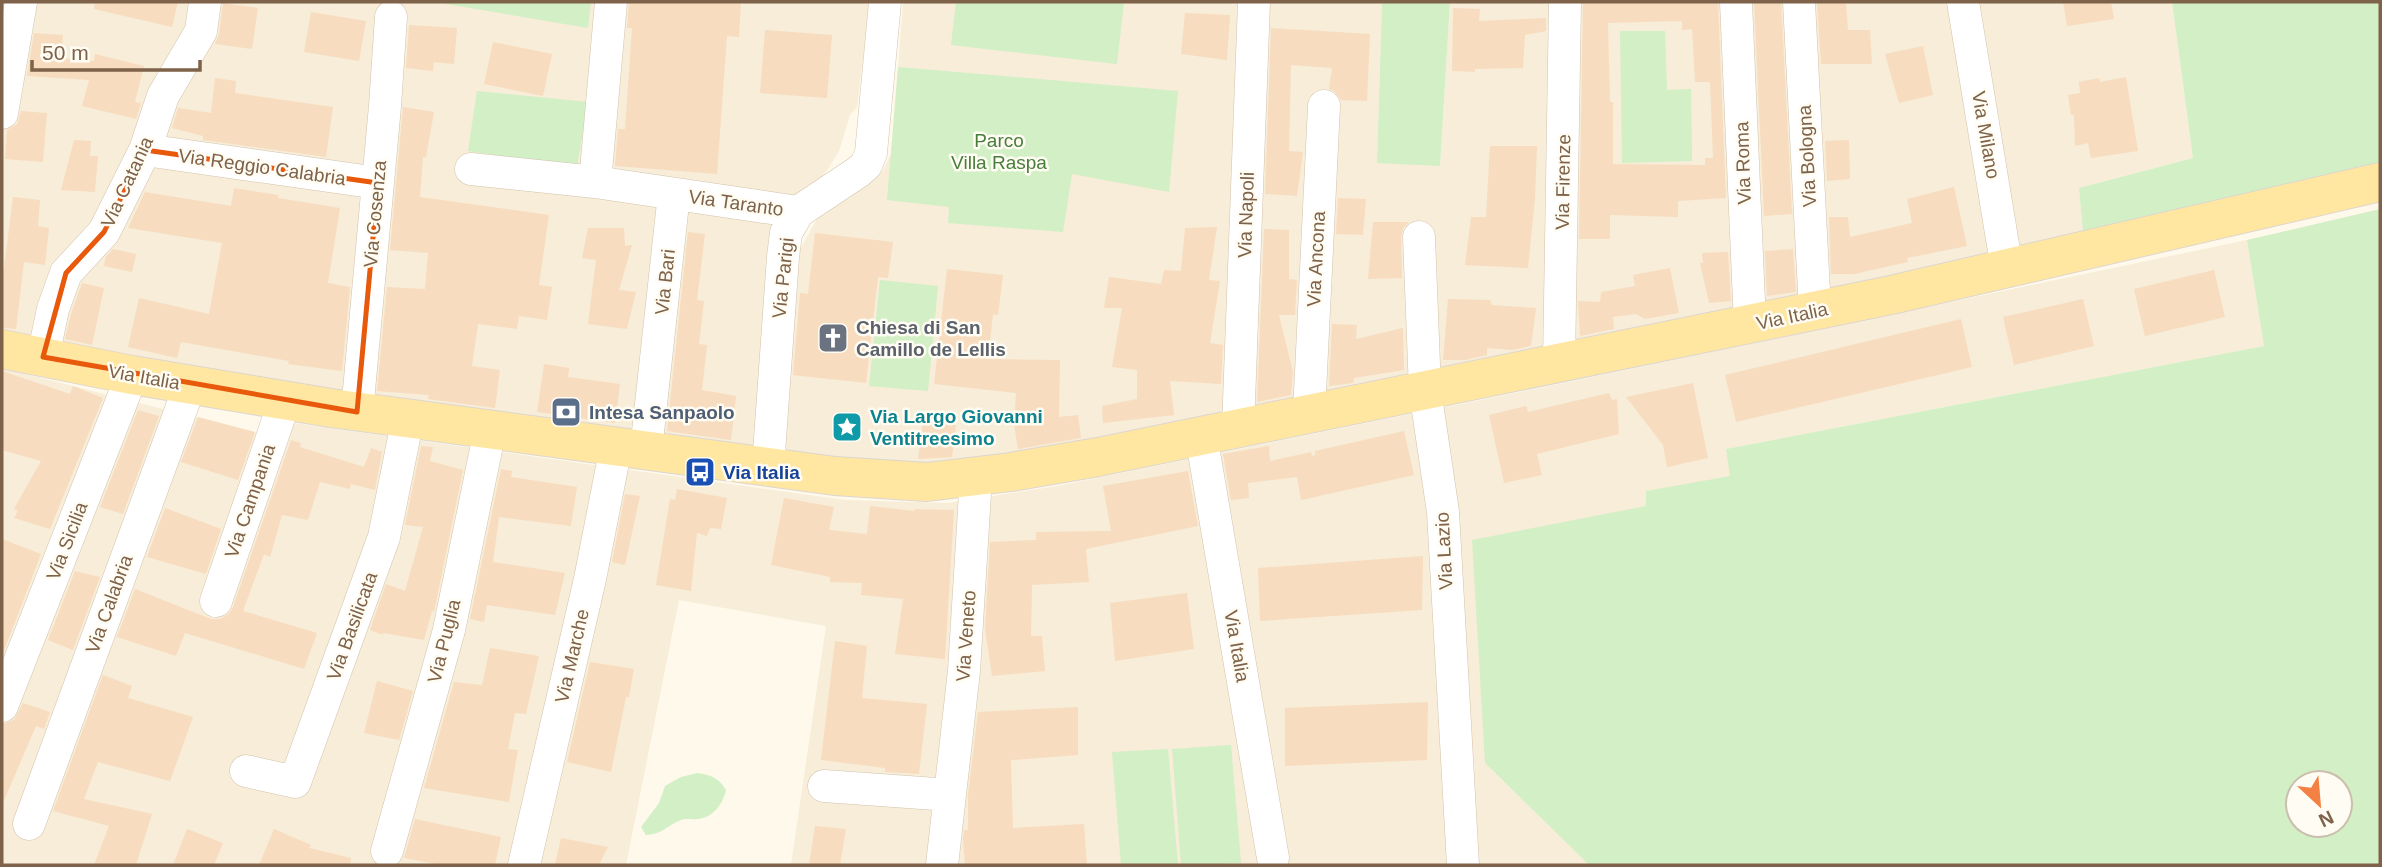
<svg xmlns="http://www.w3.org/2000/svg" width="2382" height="867" viewBox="0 0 2382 867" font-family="Helvetica,sans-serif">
<rect width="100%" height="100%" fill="#fef9ea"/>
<path fill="#f7edd8" d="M2 2H870L857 107 850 115 839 151 828 169 781 227 754 454 328 395 2 333Z
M903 2H1382L1377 162 1440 165 1450 2H2172L2193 158 2079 188 2083 232 1864 285 1147 437 889 469 784 457 799 251 818 217 883 170 892 152Z
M2247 240 2264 346 1726 449 1731 476 1647 491V506L1485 763 1589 865H791L826 626 679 600 626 865H2V368L273 437 279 421 845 500 948 503 1057 486 1535 389Z"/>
<path fill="#d2efc6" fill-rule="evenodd" d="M434 2H591L588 28Z
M956 2H1124L1117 64 951 45Z
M1382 2H1450L1440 166 1377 163Z
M2172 2H2380V164L2083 232 2079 188 2193 158Z
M1620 31H1665L1667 90 1691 89 1692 161 1622 163Z
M898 67 1178 91 1169 192 1072 174 1063 232 948 223 949 207 887 200Z
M477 91 588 102 577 167 468 151Z
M2380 209V865H1589L1485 763 1472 540 1646 506V491L1730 476 1726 449 2264 346 2247 240ZM2298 783H2340V825H2298Z
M880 280 938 286 928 391 869 386Z
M1231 745 1241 863 1181 865 1172 749Z
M1168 749 1178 865H1121L1112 752Z
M697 773C711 775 719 778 726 790 723 804 713 818 697 819 691 820 686 818 681 820 666 826 663 834 646 835L641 827 659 803 665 786 681 777Z"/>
<path fill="#f7dcbf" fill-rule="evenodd" d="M95 2H178L172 27 94 9Z
M629 2H741L739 37 727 36 717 174 615 166 618 129H625L632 28H627Z
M1583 2H1718L1726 198 1678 201V217L1610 215V239H1579ZM1682 21V30L1692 29 1695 82H1710L1713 158H1705V165L1613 164V102H1610L1608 23Z
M1754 2H1781L1792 214 1764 216Z
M1817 2H1846L1848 30H1870L1872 64H1821Z
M2063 2H2111L2114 19 2067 26Z
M223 3 258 8 252 49 215 44 219 34Z
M1453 8 1480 9 1479 21 1546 18V31L1525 35 1523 68 1475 69V72L1452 71Z
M311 12 366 21 359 61 304 52Z
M1185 13 1230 15 1227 60 1181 54Z
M409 25 457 28 454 64 434 62 433 71 406 68Z
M1271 28 1370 34 1367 101 1341 100 1334 91 1329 89 1332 68 1291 65 1289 151 1303 152 1297 196 1265 194Z
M765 30 832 35 827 98 760 93Z
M34 33 63 35 61 58 94 61 95 54 144 66 135 102 141 103 136 119 82 106 89 80 27 76Z
M493 42 552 54 543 96 484 84Z
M1923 46 1933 95 1899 103 1885 54Z
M2126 77 2138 151 2091 158 2088 143 2075 146 2074 115H2071L2068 95 2080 93 2079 82 2099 78 2100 82Z
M215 78 236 81 235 93 333 107 326 157 203 140V136L172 128 178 108 211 113Z
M403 107 434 112 426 157H423L420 197 549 215 539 285 552 287 547 320 519 316 517 329 478 324 472 366 500 370 495 408 428 399 429 395 377 391 387 287 425 289 428 253 390 250Z
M21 111 47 113 43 162 5 159 7 130 17 124Z
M74 140 91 141 90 156H98L95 192 61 190Z
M1849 140 1850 179 1827 181 1825 141Z
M1490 146H1537L1535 198 1528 268 1465 265 1471 217H1486Z
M1954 187 1967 246 1907 258 1908 262 1854 274H1831L1829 217H1848L1850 237 1912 223 1907 199Z
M234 188 278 195V198L340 208 328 283 350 287 342 371 288 364 289 361 181 342 177 358 128 347 139 298 209 314 222 243 128 228 145 192 231 206Z
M13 197 40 200 38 226 49 228 45 265 24 262 16 329 2 328V284Z
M1338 198 1366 199 1363 235 1336 234Z
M1373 222H1409L1403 228 1401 237 1402 278 1368 279Z
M1217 227 1209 280 1220 281 1210 343 1223 345 1221 384 1170 381 1174 415 1103 423 1102 406 1137 399V370L1112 367 1122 308H1104L1109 277 1161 284 1164 270 1181 271 1185 228Z
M588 228H624L625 246 632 245 619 290 636 292 627 329 588 324 596 260 582 258Z
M1264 229 1289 230V279L1297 280 1295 315H1279L1293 372 1291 395 1257 402Z
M688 232 705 234 697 300 704 301 699 344 707 345 702 390 736 396 731 440 667 431Z
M815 233 893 242 888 278 878 277 866 383 793 375 800 293 808 294Z
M113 249 136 254 132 272 104 266 106 257Z
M1793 249 1796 292 1767 296 1765 251Z
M1728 252 1731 301 1709 303 1700 263H1703L1702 253Z
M1670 268 1679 313 1645 319 1636 314 1613 317 1614 329 1580 336 1578 301 1600 302 1601 292 1635 286 1633 275Z
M947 269 1003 275 998 315 993 314 988 359 1060 360 1059 417 1078 415 1081 438 1018 449 1014 424 1016 393 934 384Z
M2214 270 2225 317 2145 336 2134 289Z
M82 283 104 288 92 345 65 339 71 314Z
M1448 299 1490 300 1492 305 1536 308 1531 346 1513 350 1487 348V355L1465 360H1443Z
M2083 299 2094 346 2014 365 2003 317Z
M1961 319 1972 367 1736 422 1725 375Z
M1332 324 1357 325 1356 339 1403 328 1404 370 1354 378 1353 383 1329 386Z
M544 364 569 368 568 377 620 384 615 423 537 412Z
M2 371 70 394 73 386 103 398 50 529 14 518 18 511 14 509 41 461 2 450Z
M1693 383 1708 458 1667 467 1663 445 1626 397Z
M1609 393 1612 400 1617 399 1619 434 1537 454 1542 475 1504 483 1489 415 1526 406 1528 412Z
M138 410 159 416 123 514 100 507Z
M198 417 255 432 238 480 181 462Z
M923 421 956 425 952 457 918 459Z
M1404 431 1414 475 1301 500 1297 477 1248 483 1249 498 1231 500 1223 454 1269 446 1270 461 1311 452 1312 456 1315 455V451Z
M291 440 301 443 300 447 364 467 371 448 382 452 375 490 351 484 350 489 320 482 308 520 282 515 270 557 264 554 243 611 317 633 304 669 185 633 176 656 117 637 135 589 211 619H220L229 614 233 607Z
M421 446 433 447 430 461 463 470 434 612 432 611 424 640 383 633V635L370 630 386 584 405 591 423 527 405 525Z
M501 469 512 471 511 477 577 487 571 526 499 517 493 562 565 573 555 615 487 605 484 622 470 619Z
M1188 471 1198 526 1086 549 1089 582 1032 585 1031 636H1042L1045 671 992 676 985 629 990 542 1036 540V532L1111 531 1103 486Z
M677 489 727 498 721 529 710 528 707 536 697 533 691 591 656 585 670 499 675 500Z
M625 494 640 496 625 565 612 562Z
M784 498 834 507 829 530 867 534 870 506 914 511 915 509 954 510 945 659 895 654 903 599 861 595 862 583 830 582V577L771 565Z
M165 508 221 529 206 574 147 557Z
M2 539 41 554 2 656Z
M1423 556 1422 610 1260 621 1258 568Z
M75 571 100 577 73 650 48 640Z
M1187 593 1194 649 1115 661 1110 603Z
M835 641 867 646 862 698 927 704 919 774 885 772V768L821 760Z
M490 648 539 656 526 714 515 713 508 749 518 750 509 802 424 788 454 682 482 685Z
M590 662 634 669 629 697H626L611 772 567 762Z
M103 675 132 686 128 698 193 717 170 781 98 762 84 799 152 814 136 865H94L109 826 53 811Z
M377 681 413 691 399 740 364 733Z
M1428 702 1427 760 1285 766V708Z
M23 703 50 712 44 729 36 726 2 805V724L14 720Z
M1078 707V755L1011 760 1013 828 1084 824 1087 865H965L963 840 964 830H968V795L978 712Z
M415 819 501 837 495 865H442L404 858Z
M815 826 846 829 840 865H809Z
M187 829 223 843 214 865H173Z
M274 829 311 845 309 848 351 858 350 865H259Z
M561 838 608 847 599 865H555Z"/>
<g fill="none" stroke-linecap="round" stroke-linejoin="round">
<g stroke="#d3c3ad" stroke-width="33">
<path id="minor" d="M611 2 595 182 798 212
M1736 2 1750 325
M1799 2 1815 311
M1963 2 2007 269
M2 113 21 2
M145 150 378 183
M471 169 595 182
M1419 237 1425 390 1443 512 1463 865
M43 357 53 309 66 273 104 232 145 150 163 96 201 31 205 2
M1559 363 1565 2
M357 412 385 106 391 17
M1309 413 1324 106
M1238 428 1254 2
M1201 435 1273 858
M646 450 674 194
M768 467 783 257 786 233 798 212 858 172 866 165 871 153 885 2
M216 601 285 400
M2 706 132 375
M246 771 295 782 384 537 408 418
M824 786 950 795
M29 824 190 385
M387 851 449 630 490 430
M524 865 590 579 616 447
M942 865 964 671 976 477"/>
</g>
<g stroke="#ddd6d0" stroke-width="40">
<path id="major" d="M2 349 132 375 331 408 835 476 927 482 1011 472 1098 457 1891 295 2380 182"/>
</g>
<use href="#minor" stroke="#fff" stroke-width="32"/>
<use href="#major" stroke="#ffe7a1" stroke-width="38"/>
</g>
<path fill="none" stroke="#e8590c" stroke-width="5" stroke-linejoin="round" d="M145 150 378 183 357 412 43 357 66 273 104 232Z"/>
<defs>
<g id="church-square" transform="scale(1.575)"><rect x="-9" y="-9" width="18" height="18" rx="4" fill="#6b7280" stroke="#fffcf3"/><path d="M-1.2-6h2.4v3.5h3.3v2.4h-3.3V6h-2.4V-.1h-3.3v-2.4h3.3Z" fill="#fff"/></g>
<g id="bank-square" transform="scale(1.575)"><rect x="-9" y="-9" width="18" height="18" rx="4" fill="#5c6f8a" stroke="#fffcf3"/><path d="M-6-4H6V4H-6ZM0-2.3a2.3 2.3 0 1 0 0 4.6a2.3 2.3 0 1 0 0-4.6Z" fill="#fff"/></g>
<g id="sight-square" transform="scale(1.575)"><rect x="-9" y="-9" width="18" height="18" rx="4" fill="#0f9aa8" stroke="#fffcf3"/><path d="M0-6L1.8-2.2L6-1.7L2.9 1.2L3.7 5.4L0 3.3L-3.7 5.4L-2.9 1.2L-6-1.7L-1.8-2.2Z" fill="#fff"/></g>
<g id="bus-square" transform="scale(1.575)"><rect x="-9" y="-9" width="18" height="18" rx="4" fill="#1a4fb4" stroke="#fffcf3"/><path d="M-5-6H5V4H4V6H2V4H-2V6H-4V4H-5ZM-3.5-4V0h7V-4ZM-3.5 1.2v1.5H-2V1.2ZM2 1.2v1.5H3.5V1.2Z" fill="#fff"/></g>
</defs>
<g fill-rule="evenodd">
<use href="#church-square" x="833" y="338"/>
<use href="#bank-square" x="566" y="412"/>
<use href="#sight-square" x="847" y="427"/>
<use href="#bus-square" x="700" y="472"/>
</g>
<g text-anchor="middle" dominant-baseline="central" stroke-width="5" stroke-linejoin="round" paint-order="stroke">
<g font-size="19" fill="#7e6249" stroke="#fffcf3">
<text transform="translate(1986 135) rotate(80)">Via Milano</text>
<text transform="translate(1807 156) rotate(-93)">Via Bologna</text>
<text transform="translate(1743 163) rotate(-92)">Via Roma</text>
<text transform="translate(262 167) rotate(8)">Via Reggio Calabria</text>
<text transform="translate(127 182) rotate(-65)">Via Catania</text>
<text transform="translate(1563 182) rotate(-89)">Via Firenze</text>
<text transform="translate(736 203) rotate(8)">Via Taranto</text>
<text transform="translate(375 214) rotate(-85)">Via Cosenza</text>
<text transform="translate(1246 215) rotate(-88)">Via Napoli</text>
<text transform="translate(1316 259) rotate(-87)">Via Ancona</text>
<text transform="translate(783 278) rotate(-84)">Via Parigi</text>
<text transform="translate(665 282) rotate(-84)">Via Bari</text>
<text transform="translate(1792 316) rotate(-12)">Via Italia</text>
<text transform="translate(144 377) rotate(10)">Via Italia</text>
<text transform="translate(250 501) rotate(-71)">Via Campania</text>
<text transform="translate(67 541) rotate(-69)">Via Sicilia</text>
<text transform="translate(1444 551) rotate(-93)">Via Lazio</text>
<text transform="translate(109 604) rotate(-70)">Via Calabria</text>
<text transform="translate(352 626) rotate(-70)">Via Basilicata</text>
<text transform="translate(966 636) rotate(-86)">Via Veneto</text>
<text transform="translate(444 641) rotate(-76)">Via Puglia</text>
<text transform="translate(1237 646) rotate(80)">Via Italia</text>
<text transform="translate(572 656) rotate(-77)">Via Marche</text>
</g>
<g font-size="19" fill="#487e3c" stroke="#fffcf3">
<text x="999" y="140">Parco<tspan x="999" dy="22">Villa Raspa</tspan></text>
</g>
<g font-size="19" font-weight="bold" fill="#5b616d" stroke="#fffcf3" text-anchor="start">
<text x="856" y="327">Chiesa di San<tspan x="856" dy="22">Camillo de Lellis</tspan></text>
</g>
<g font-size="19" font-weight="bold" fill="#4e5e75" stroke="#fffcf3" text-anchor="start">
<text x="589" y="412">Intesa Sanpaolo</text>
</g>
<g font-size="19" font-weight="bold" fill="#0d838f" stroke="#fffcf3" text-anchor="start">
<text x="870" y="416">Via Largo Giovanni<tspan x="870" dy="22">Ventitreesimo</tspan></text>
</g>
<g font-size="19" font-weight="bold" fill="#164399" stroke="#fffcf3" text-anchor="start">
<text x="723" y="472">Via Italia</text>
</g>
</g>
<rect width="2382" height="867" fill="none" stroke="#7e6249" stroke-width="7"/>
<g transform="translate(2319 804) rotate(154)"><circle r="33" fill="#fffcf3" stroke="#cbbeaf" stroke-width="2"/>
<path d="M0-5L12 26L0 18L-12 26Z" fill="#f48144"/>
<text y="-10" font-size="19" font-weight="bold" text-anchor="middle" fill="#7e6249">N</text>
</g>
<path d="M32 60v10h168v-10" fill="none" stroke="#7e6249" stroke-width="3.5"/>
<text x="42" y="60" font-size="21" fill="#7e6249" stroke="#fffcf3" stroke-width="5" paint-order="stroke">50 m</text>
</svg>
